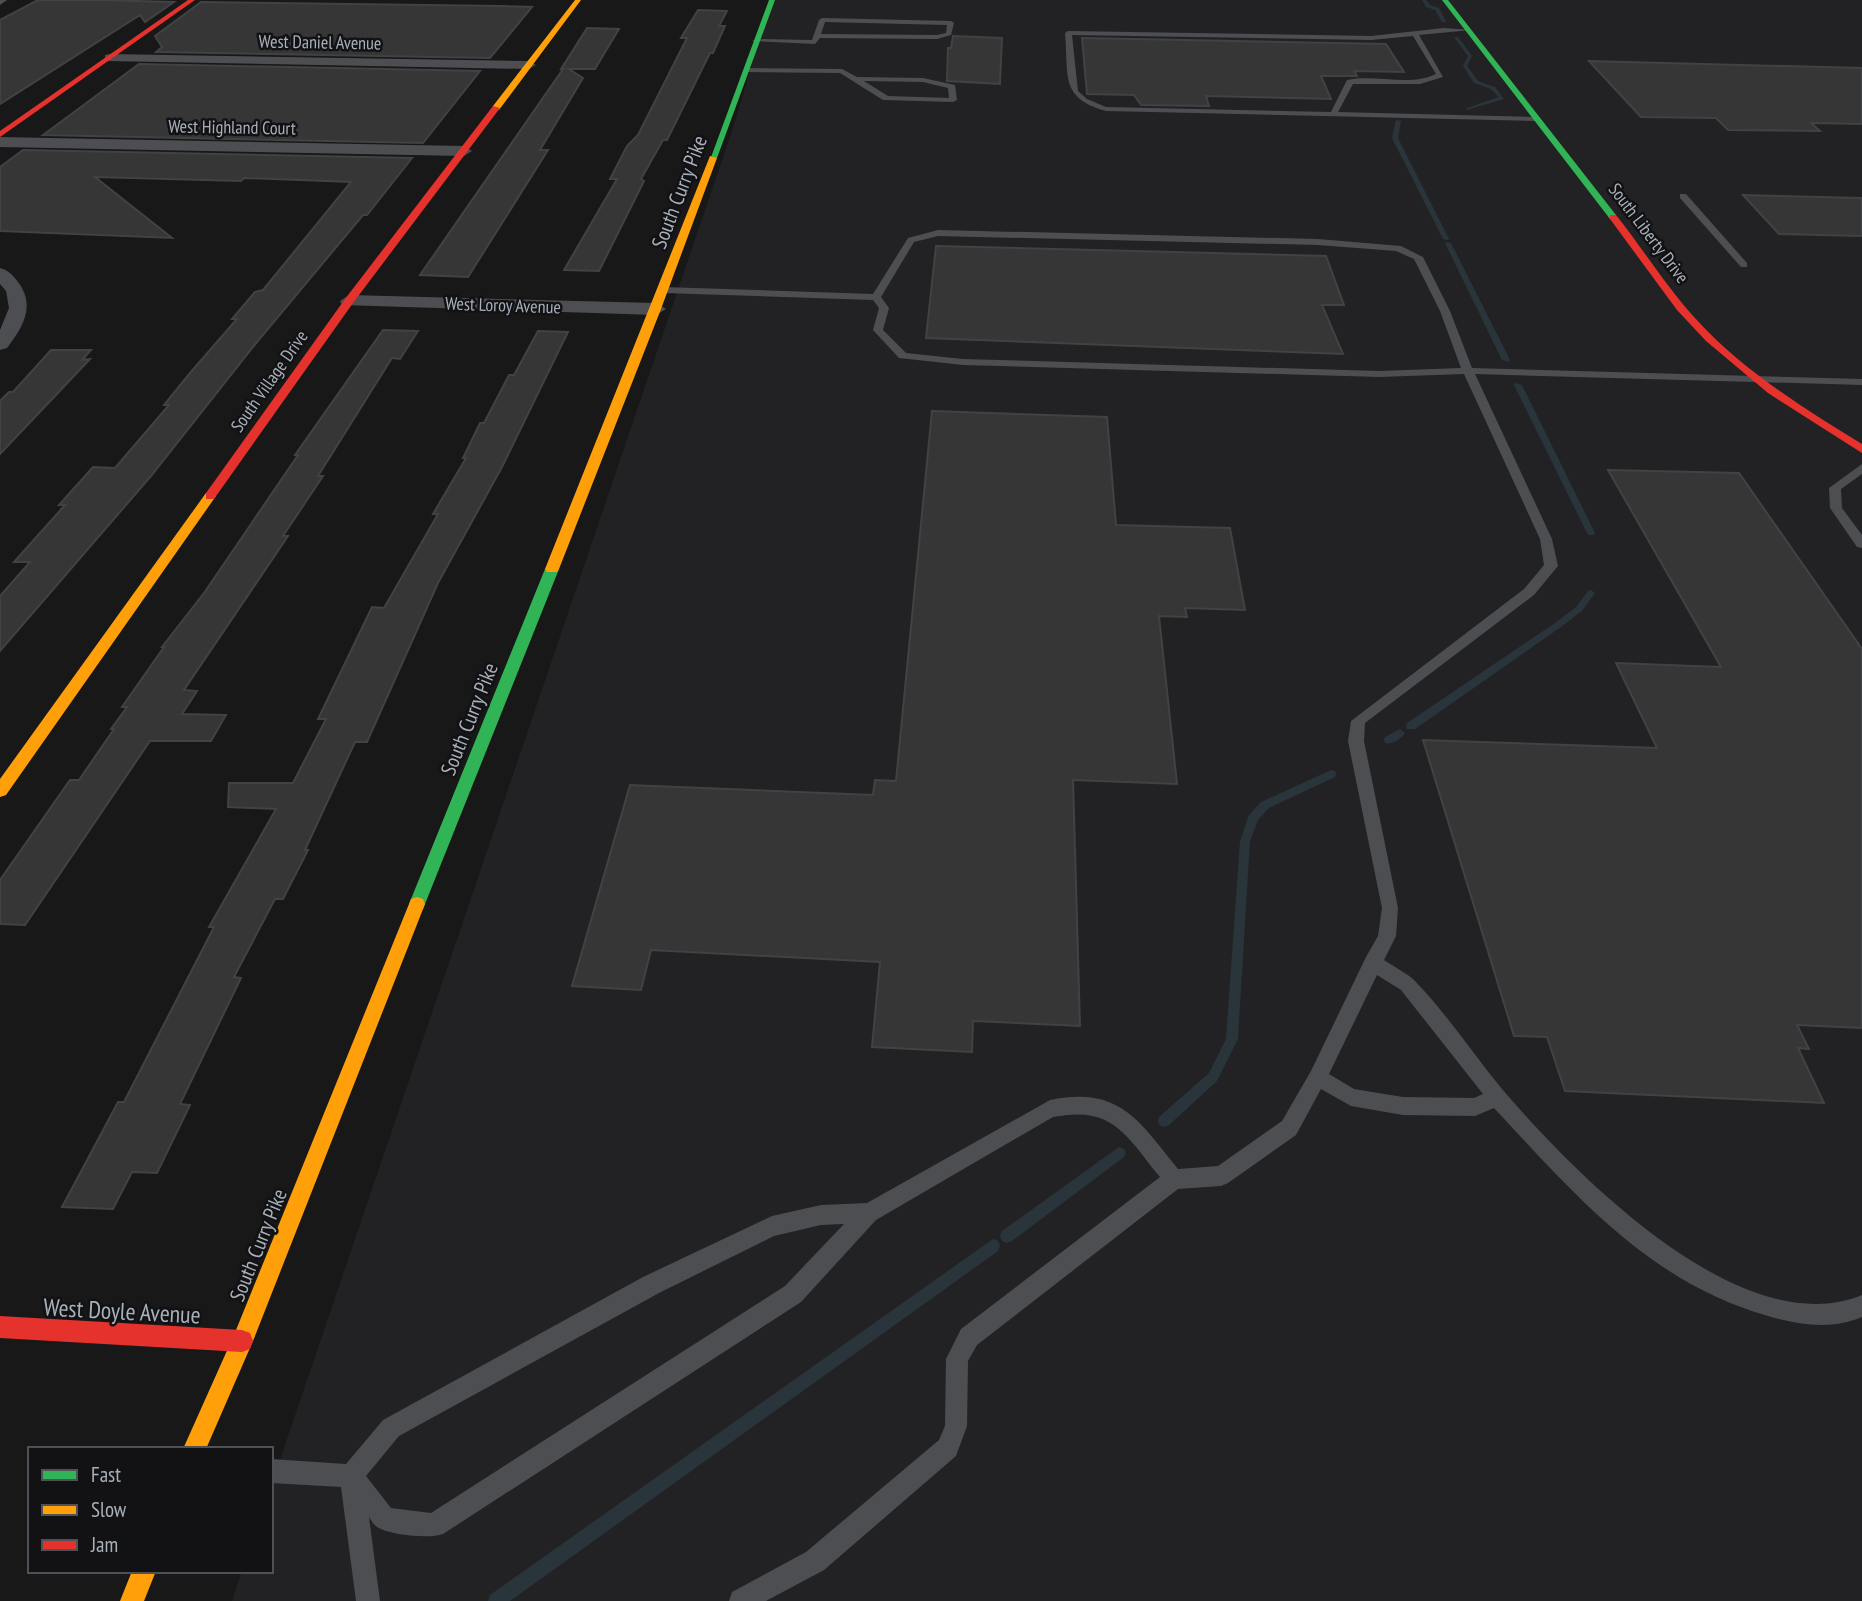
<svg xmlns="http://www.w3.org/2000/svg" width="1862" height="1601" viewBox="0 0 1862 1601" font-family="'PT Sans Narrow',sans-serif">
<rect width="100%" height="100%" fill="#181818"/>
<path fill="#222224" d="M771 0H1862V1601H232L242 1571H271V1486L733 128Z"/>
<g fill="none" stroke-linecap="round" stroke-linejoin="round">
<path fill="#2a353b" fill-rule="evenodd" d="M1422 0H1426L1430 5 1439 8 1446 22H1442L1435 10 1426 7Z
M1454 37H1458L1472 56 1467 66 1478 81 1495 87 1504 99 1467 110V108L1499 97 1491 89 1474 83 1463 66 1468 56Z
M1396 120 1401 121 1398 138 1449 239 1448 240 1443 239 1392 138Z
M1446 242 1451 243 1510 360 1509 362 1502 360 1445 243Z
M1515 383 1522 385 1595 533 1594 535H1588L1587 533 1514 385Z
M1591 590 1595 593 1582 611 1561 627 1415 729H1407L1406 726 1407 723 1555 623 1576 607 1588 591Z
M1400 729 1405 733C1401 739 1392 745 1385 743L1384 740 1385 737Z
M1331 770 1335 771 1336 774 1335 777 1269 808 1258 820 1250 841 1238 1039 1217 1081 1169 1125 1164 1127 1159 1125 1158 1121 1159 1117 1209 1073 1226 1039 1240 841 1249 815 1261 802Z
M1119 1147 1124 1149 1126 1153 1124 1157 1012 1241 1007 1243 1002 1241 1000 1236 1002 1231Z
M993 1239 998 1241 1000 1246 998 1251 510 1601H488L490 1595Z"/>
</g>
<path fill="#363637" stroke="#404244" stroke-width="2" d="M38 0H100L174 2 145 22 140 15 0 104V20Z
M201 2 503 6 532 7 490 58 156 52 162 47 155 36Z
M698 10 727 11 719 26H725L713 53H710L667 140H663L641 179 644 181 599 271 564 270 617 179H610L627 146 638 135 687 38H681Z
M587 28 619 29 595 69H569L583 78 540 150H548L468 277 420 275 563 69H561Z
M953 36 1002 38 1000 84 947 81 948 48H951Z
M1082 38 1386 44 1404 72 1354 71 1357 76H1321L1331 99 1206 96 1209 106 1141 105 1134 95 1087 94Z
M1589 61 1862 68V124L1811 123 1820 131 1728 130 1716 118 1641 117Z
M139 64 480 71 423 143 43 135Z
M23 150 412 158 367 215H363L253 347 151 476 0 651V596L30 562H14L65 505H59L93 467 115 468 169 405H164L190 373 237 319H232L255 292 263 290 351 182 244 178 241 181 95 177 172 238 0 231V167Z
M1743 195 1862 198V236L1779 234Z
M936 246 1326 256 1344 305H1322L1343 354 926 338Z
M383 330 418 331 400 359 392 358 318 476H323L283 536H288L184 690 197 691 182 714 226 715 211 741H150L25 925 0 924V880L70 780H79L114 729H111L127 707H122L164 647H162L204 593 298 455H295Z
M538 331 568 332 502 467 438 583 367 742H355L305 850H308L283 899H275L234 977 241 978 180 1104 190 1105 157 1173 132 1172 113 1209 62 1207 118 1102H124L214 927H209L276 809 228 807 229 783H293L326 719H318L372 607 384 608 438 514H433L466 458H463L480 423H484L509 375H514Z
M51 350H91L82 360 90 359 0 454V401L9 392H13Z
M932 411 1107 417 1116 525 1230 528 1245 610 1185 608 1187 617 1159 616 1177 784 1073 780 1080 1026 973 1021 972 1052 872 1047 880 962 651 950 641 990 572 986 630 785 873 795 875 780 896 781Z
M1608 470 1739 473 1862 649V1028L1797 1025 1809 1049 1798 1048 1824 1103 1565 1091 1547 1037 1514 1036 1423 740 1657 748 1616 663 1721 667Z"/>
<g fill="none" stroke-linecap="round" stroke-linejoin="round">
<path fill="#4c4e51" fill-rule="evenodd" d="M822 18 951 21 954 23 951 35 937 39 820 38 815 44 752 41 756 39 812 40 819 20ZM825 22 947 25 946 33 937 35 821 34Z
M1444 28 1471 30 1419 35 1443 77 1420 84H1353L1338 112 1536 117 1539 121 1106 111C1059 98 1069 75 1065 33L1068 31 1371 36ZM1072 35 1371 40 1413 36 1436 74C1409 87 1376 74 1347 80L1331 112 1106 107 1087 99 1078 91Z
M747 68 842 69 857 77 923 78 955 85 957 100 953 102 883 100 840 73 744 72ZM864 81 923 82 948 88 949 98 888 96Z
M1680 194H1686L1747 263V267H1741L1680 198Z
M938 230 1318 239 1401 246 1423 257 1450 311 1472 368 1862 379V385L1475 374 1552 539 1558 566 1534 595 1365 723 1364 741 1398 908 1396 936 1384 960C1394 967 1407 973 1415 981 1447 1014 1473 1054 1502 1089 1573 1172 1741 1345 1862 1295V1317C1832 1330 1799 1325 1768 1316 1649 1282 1575 1195 1494 1108L1475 1116 1403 1115 1351 1106 1321 1089 1296 1135 1228 1183 1221 1186 1178 1189 977 1345 968 1361 967 1426 956 1456 824 1570 766 1601H729L732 1592 806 1552 939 1440 945 1426 946 1359 961 1329 1160 1177C1126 1136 1114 1105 1053 1117L876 1220 801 1302 443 1534C430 1539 393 1535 381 1529 375 1527 372 1522 369 1517L380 1601H356L341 1487 271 1483V1459L346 1464 383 1420 643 1277 772 1216 821 1205 867 1203 1050 1100C1120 1086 1138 1120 1178 1169L1218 1166 1282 1121 1311 1071 1366 957 1378 936 1382 908 1348 741 1351 721 1524 589 1544 565 1540 539 1464 374 1379 377 963 365 899 358 873 330 879 308 873 300 663 293 658 290 663 287 873 294 908 238ZM938 236 1318 245 1396 251 1414 259 1440 311 1461 368 1379 371 963 359 906 353 883 330 889 308 881 297 914 242ZM1377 975 1401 990 1483 1094 1474 1098 1403 1097 1354 1089 1329 1074ZM844 1224 785 1286 431 1513 391 1508 366 1476 399 1436 659 1293 774 1236 821 1225Z
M1862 464V474L1841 489 1842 508 1862 535V548L1857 547 1830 508 1829 488Z"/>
<path fill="#4c4e51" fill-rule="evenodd" d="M0 0H7L0 5Z
M110 54 529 61 536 65 529 69 105 61V55Z
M0 137 464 146 472 151 464 156 0 147Z
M0 268C8 270 13 275 18 282 36 306 23 327 7 348L0 350V330L9 308 6 291 0 284Z
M349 295 656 303 666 309 656 315 342 305 340 301Z"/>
<path fill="#30b455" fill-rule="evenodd" d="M769 0H775L717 158 710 160Z
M1442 0H1448L1616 215V219H1610Z
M552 565 559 569 423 909 417 911 411 909 409 904 545 569Z"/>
<path fill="#ff9f0a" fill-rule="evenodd" d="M575 0H581L499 110H493V106Z
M710 156 717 158 661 309 559 569 557 572H547L545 569Z
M210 492 216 496 6 795 0 797V779L206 493Z
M417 897 423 899 425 904 253 1341 206 1449H183L234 1335 409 904 411 899Z
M132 1571H156L144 1601H120Z"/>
<path fill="#e5322d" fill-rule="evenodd" d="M188 0H195L0 137V131Z
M493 106 500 108 353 303 214 499H206V493L345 299Z
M1610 215H1616C1643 249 1666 286 1695 318 1742 370 1803 408 1862 444V453L1768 393 1706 341 1677 310 1610 219Z
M0 1316 242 1330 250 1333 253 1341 250 1349 242 1352 0 1338Z"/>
</g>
<g text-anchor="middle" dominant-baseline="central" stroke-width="5" stroke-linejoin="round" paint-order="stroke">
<g font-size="18" fill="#a8b0ba" stroke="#121214">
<text transform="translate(320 42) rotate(1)">West Daniel Avenue</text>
<text transform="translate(232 127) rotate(1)">West Highland Court</text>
<text transform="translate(1649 233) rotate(53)">South Liberty Drive</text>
<text transform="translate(503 305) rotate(2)">West Loroy Avenue</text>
<text transform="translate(269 381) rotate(-55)">South Village Drive</text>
</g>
<g font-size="21" fill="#a8b0ba" stroke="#121214">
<text transform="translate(679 192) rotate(-69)">South Curry Pike</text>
<text transform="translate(469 719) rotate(-68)">South Curry Pike</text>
<text transform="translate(258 1245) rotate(-68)">South Curry Pike</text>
</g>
<g font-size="24" fill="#a8b0ba" stroke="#121214">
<text transform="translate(122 1311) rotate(3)">West Doyle Avenue</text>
</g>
</g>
<rect x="28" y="1447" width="245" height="126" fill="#121214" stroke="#4e5156" stroke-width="2"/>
<rect x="42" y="1470" width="35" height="10" fill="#30b455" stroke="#4e5156" stroke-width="2"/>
<text x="91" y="1482" font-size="21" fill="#a8b0ba">Fast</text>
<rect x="42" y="1505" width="35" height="10" fill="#ff9f0a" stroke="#4e5156" stroke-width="2"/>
<text x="91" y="1517" font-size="21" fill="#a8b0ba">Slow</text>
<rect x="42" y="1540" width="35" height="10" fill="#e5322d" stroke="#4e5156" stroke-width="2"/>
<text x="91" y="1552" font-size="21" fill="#a8b0ba">Jam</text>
</svg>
